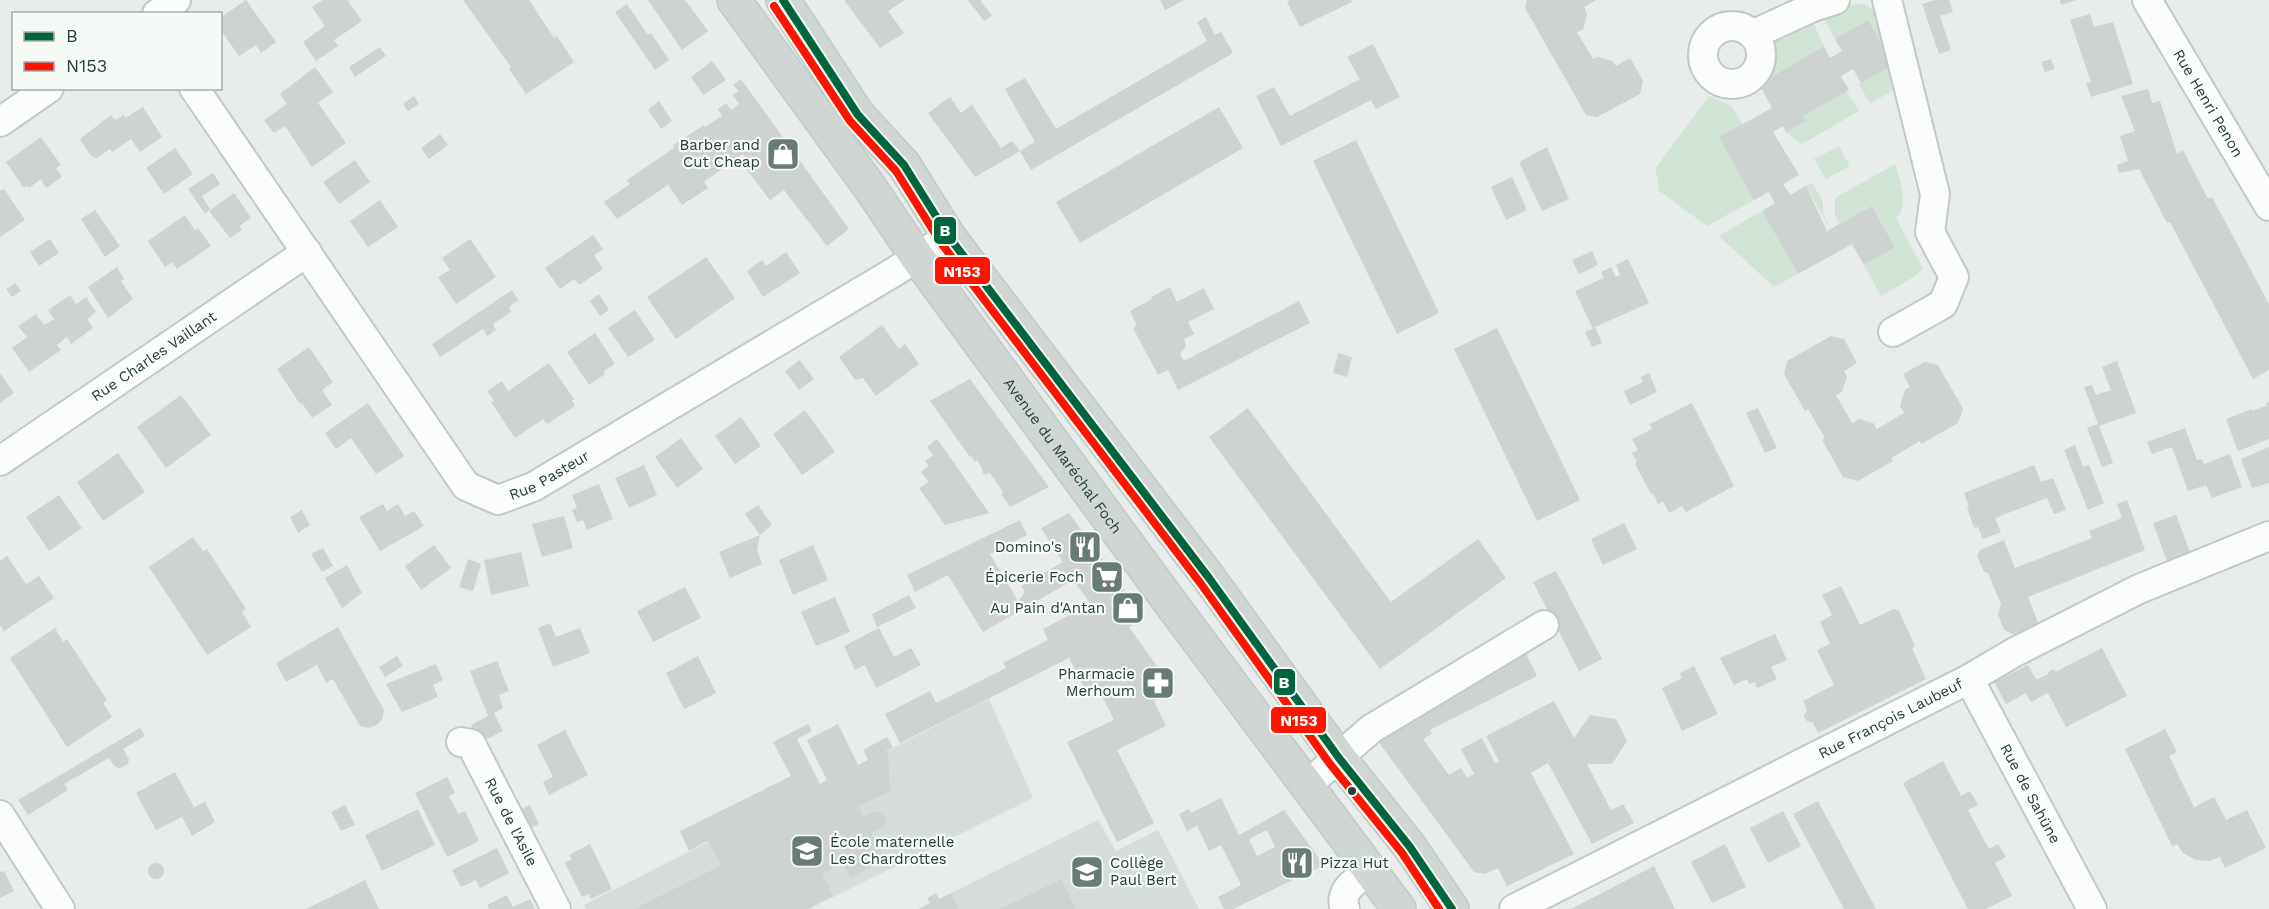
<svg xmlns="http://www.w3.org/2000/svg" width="2269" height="909" viewBox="0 0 2269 909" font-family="'Work Sans',sans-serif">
<rect width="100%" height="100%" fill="#e7ebe9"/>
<path fill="#d5dcd9" d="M989 699 1033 798 809 909H586L584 905Z
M1098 820 1116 851 1158 830 1199 909H919Z"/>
<path fill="#d1e3d5" d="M1856 4H1865L1876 12 1886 52 1868 21 1835 39 1822 16Z
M1811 18 1824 46 1759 84 1773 58V41Z
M1888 67 1896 88 1870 104 1859 84Z
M1846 91 1859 111 1802 144 1786 132 1806 121 1803 116Z
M1709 96 1732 106 1742 124 1754 200 1707 226 1658 190V179L1655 169Z
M1839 146 1850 166 1826 179 1814 159Z
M1895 164C1899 180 1911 205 1896 218L1923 269 1912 278 1881 296 1864 265 1895 246 1872 206 1840 224 1835 215V198Z
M1812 183 1823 202V213L1830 229 1806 186Z
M1762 211 1798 274 1774 287 1719 236Z"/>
<path fill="#ced2d0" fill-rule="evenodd" d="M246 0 276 42 261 53 256 45 239 56 220 29V18Z
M323 0H350L348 1 362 21 334 40 338 46 316 61 303 42 325 26 312 7Z
M463 0H529L554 38 557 36 574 62 526 94 509 69 511 67Z
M648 0H685L708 31 682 50Z
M844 0H905L888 11 904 33 880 48Z
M968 0H980L992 16 984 21Z
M1160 0H1184L1165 10Z
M1290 0H1351L1352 2 1300 27 1287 2Z
M1527 0H1596L1584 7 1587 14 1583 30 1577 32 1593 59 1598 57 1613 61 1616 66 1630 58 1643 81 1640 94 1597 117 1586 115 1525 8Z
M1935 0H1949L1953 12 1940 16 1951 50 1939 54 1922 4Z
M2060 0H2077L2061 5Z
M627 4 648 35 651 33 669 60 655 70 615 12Z
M2090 14 2094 27 2113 22 2133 84 2091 97 2086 83 2091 82 2070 20Z
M1206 17 1215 35 1221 32 1233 53 1031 170 1020 151 975 177 928 113 950 97 961 113 972 105 1001 148 1012 141 1020 151 1035 142 1005 89 1025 78 1056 129 1207 41 1197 22Z
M1868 20 1893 65 1861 83 1853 69 1841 76 1849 90 1803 116 1806 121 1786 132 1783 126 1773 132 1799 175 1783 184 1790 195 1806 186 1827 231 1872 206 1895 247 1864 265 1852 244 1798 274 1762 211 1775 203 1769 192 1754 200 1719 137 1772 108 1759 84 1824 46 1830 58 1842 51 1835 39Z
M1373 44 1400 97 1376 109 1371 100 1281 146 1256 96 1274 87 1290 116 1360 79 1347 57Z
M380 47 386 56 355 77 349 67Z
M2051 59 2055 69 2045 72 2041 62Z
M712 61 726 80 703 95 691 77Z
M315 67 333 92 318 103 346 143 312 167 285 126 274 133 264 120 287 104 280 94Z
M741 79 849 229 827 246 784 190 770 200 744 166 749 162 743 154 704 182 708 188 682 205 668 185 617 219 604 202 630 184 627 180 674 148 673 145 704 125 705 127 722 116 718 109 726 103 731 110 739 104 733 95 739 91 733 85Z
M2148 89 2152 103 2160 101 2177 154 2183 150 2208 199 2212 197 2269 304V370L2253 379 2170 222 2167 223 2139 169 2119 173 2117 165 2128 161 2120 136 2135 131 2121 96Z
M414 96 419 104 408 111 403 104Z
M659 101 672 121 661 129 648 110Z
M143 107 162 137 140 152 131 139 112 152 110 149 97 158 91 156 80 139 111 115 115 120 124 115 125 118Z
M1219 107 1243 148 1080 243 1056 202Z
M440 134 448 145 429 159 421 148Z
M41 137 61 165 56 168 62 177 46 188 41 179 29 188 28 186 24 188 6 162Z
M1356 140 1439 313 1397 334 1313 161Z
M1547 147 1569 199 1542 211 1519 162Z
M175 148 193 174 164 194 146 168Z
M355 160 370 182 339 204 323 182Z
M213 173 220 184 202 196 210 209 205 214 188 189Z
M1512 177 1527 210 1506 220 1491 187Z
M4 189 25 220 0 237V191Z
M234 193 251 218 239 226 242 230 230 238 209 211Z
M380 200 398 227 368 247 350 221Z
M95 210 120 246 105 257 81 219Z
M185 215 195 231 198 228 211 246 177 269 172 262 165 267 148 241Z
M593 235 603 249 594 255 603 269 579 285 574 279 560 289 545 268Z
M50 239 59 253 39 266 30 252Z
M470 239 496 277 456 304 438 277 450 270 442 258Z
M1592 251 1598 265 1579 274 1572 260Z
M786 252 800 273 763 297 747 271 762 260 766 266Z
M706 257 735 298 676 339 647 297Z
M1628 259 1649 303 1595 327 1602 343 1592 347 1585 332 1593 329 1575 291 1604 278 1601 272 1611 267 1616 277 1620 275 1616 265Z
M117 267 124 279 121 281 133 299 108 318 88 287Z
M15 283 21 291 12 297 6 289Z
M1170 287 1177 302 1204 288 1214 309 1188 322 1194 334 1184 339 1186 346 1180 354 1184 361 1299 301 1310 323 1178 390 1168 370 1158 375 1133 328 1137 326 1130 311 1152 299 1151 297Z
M512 290 518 300 509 307 511 312 493 324 496 330 487 336 483 329 440 357 432 344Z
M599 294 609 310 600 316 590 301Z
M70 295 76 304 86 297 96 312 87 319 93 328 71 344 67 337 57 345 61 350 29 372 12 348 27 337 18 326 36 314 44 325 54 319 48 310Z
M635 310 655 340 628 357 608 328Z
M882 325 899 349 905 344 919 364 876 396 863 378 855 380 839 357Z
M1497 328 1580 500 1537 521 1454 349Z
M595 333 615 364 604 371 605 374 589 385 567 352Z
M1831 336 1844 339 1857 363 1844 371 1847 377 1842 392 1836 395 1852 423 1859 419 1873 423 1877 429 1904 413 1900 406 1905 390 1910 387 1903 374 1925 362 1938 365 1963 409 1958 423 1921 444 1920 441 1891 458 1893 461 1858 481 1843 477 1822 440 1825 438 1808 409 1805 411 1784 374 1787 361Z
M309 347 333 382 322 390 332 405 312 418 302 403 300 404 277 369Z
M1338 353 1352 357 1347 377 1333 373Z
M800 360 814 379 799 390 785 371Z
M2117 361 2136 413 2099 426 2113 463 2102 467 2087 428 2098 424 2084 387 2092 385 2096 395 2111 390 2102 367Z
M549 363 574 399 572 400 575 406 547 424 543 419 515 438 491 402 494 401 487 391 502 381 508 391Z
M0 373 14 393 0 403Z
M1649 373 1657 392 1630 405 1624 391 1643 382 1641 377Z
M970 379 1049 487 1010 507 1001 494 1003 492 990 473 985 475 982 472 983 470 977 460 975 462 971 456 970 457 930 401Z
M181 395 211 435 166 468 137 427Z
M2269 402V439L2238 451 2226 419 2252 409V411L2266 406 2265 404Z
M368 403 404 456 376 474 351 438 336 449 325 433Z
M1692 403 1734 486 1686 512 1682 506 1669 513 1663 501 1658 504 1653 493 1651 494 1635 464 1637 462 1632 453 1638 450 1632 439 1652 429 1650 424Z
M1248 408 1391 602 1478 539 1506 578 1380 669 1209 437Z
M1758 408 1777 448 1765 453 1746 413Z
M805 410 835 452 802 475 773 434Z
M741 417 761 446 735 464 715 436Z
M2185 428 2197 460 2202 459 2204 464 2230 454 2242 487 2212 498 2206 485 2188 491 2172 447 2152 454 2147 442Z
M681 438 703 469 677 488 655 457Z
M937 439 957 467 989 513 945 525 919 488 929 482 921 472 929 466 925 461 933 455 927 447Z
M2075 445 2083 467 2089 465 2104 503 2088 510 2064 450Z
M2269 447V483L2252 488 2241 459Z
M118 453 145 492 103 521 77 482Z
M644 465 657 495 629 508 615 478Z
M2034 465 2041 482 2053 478 2066 510 2054 514 2047 498 1995 518 2001 532 1983 539 1978 527 1974 528 1967 508 1969 507 1964 493Z
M599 484 613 519 587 530 583 520 577 522 572 510 577 508 572 495Z
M59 495 82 528 49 551 26 517Z
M2127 500 2145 550 2028 597 2038 623 2015 635 2004 630 1998 614 2001 604 1988 573 1984 572 1977 556 1980 550 2004 540 2015 568 2092 538 2089 531 2122 518 2117 504Z
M383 504 387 511 398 504 405 516 414 511 424 526 380 551 359 517Z
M758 505 772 525 760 535 757 550 762 564 730 578 719 552 760 535 745 514Z
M302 510 310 525 298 533 290 517Z
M1069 513 1145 619 1129 627 1174 690 1154 701 1166 726 1117 750 1154 823 1117 842 1067 742 1114 720 1099 690 1092 693 1085 690 1069 658 900 743 885 714 930 691 936 703 1006 668 1003 663 1048 640 1043 629 1091 604 1073 580 983 632 948 575 915 592 907 575 1020 520 1027 535 990 554 1018 601 1025 592 1021 586 1063 562 1041 528Z
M2176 515 2191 555 2168 564 2153 523Z
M564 516 573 548 542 557 532 524Z
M1624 523 1637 549 1603 565 1591 539Z
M193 537 203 551 207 549 246 609 242 612 251 627 207 655 149 567Z
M434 545 451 568 421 590 405 566Z
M813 545 828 580 793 595 779 560Z
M323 548 333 566 322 572 311 554Z
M521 552 529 586 491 595 484 560Z
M7 556 26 584 39 576 54 598 4 631 0 625V561Z
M468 559 481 564 473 591 459 587Z
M347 565 362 593 342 608 325 578Z
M1556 571 1602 659 1579 671 1533 582Z
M1841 586 1860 625 1894 609 1899 611 1915 646 1912 648 1926 679 1818 733 1813 723 1807 721 1805 719 1804 716 1807 710 1803 701 1834 685 1817 650 1830 644 1820 622 1832 615 1822 595Z
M685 587 701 618 653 642 637 611Z
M909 595 916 608 877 627 872 614Z
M835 597 850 632 816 646 801 612Z
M550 623 556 637 580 628 590 653 553 667 538 628Z
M338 627 384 710 382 720 375 726 368 728 360 726 333 679 326 683 317 665 286 682 276 663Z
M55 628 63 642 67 639 107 700 103 703 112 717 67 747 10 658Z
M879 628 894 657 911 648 921 665 876 688 865 665 855 670 844 646Z
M1775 634 1787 660 1771 667 1777 679 1757 688 1755 682 1749 684 1747 679 1734 685 1720 658Z
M2102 648 2127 696 2066 727 2048 693 2031 702 2026 693 2006 704 1994 682 2028 665 2035 678 2038 679 2049 674 2048 672 2054 669 2055 672Z
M1525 652 1537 676 1430 730 1432 734 1423 739 1449 775 1461 768 1467 778 1474 774 1461 749 1482 738 1495 763 1499 761 1486 736 1554 701 1574 738 1590 715 1616 719 1627 741 1612 764H1587L1611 810 1623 804 1634 823 1592 844 1548 763 1531 773 1574 854 1507 886 1498 868 1485 874 1474 872 1375 737Z
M397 656 403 666 385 677 379 667Z
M698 656 716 693 684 709 666 673Z
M497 661 509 691 499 695 503 708 494 713 503 731 479 743 471 725 488 716 470 671Z
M436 664 443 680 433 685 438 697 402 712 386 684Z
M1694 666 1718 714 1682 731 1662 688 1682 678 1680 673Z
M808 724 812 731 797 739 820 784 827 780 807 740 838 724 858 765 868 760 863 750 887 737 893 747 886 751 888 756 890 791 858 806 863 816 878 811 886 817V822L883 827 871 833 883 856 882 862 850 877 842 863 822 873 833 896 806 909H634L722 865 707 841 689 851 680 831 791 776 773 742Z
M140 728 145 736 123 749 129 759 128 764 120 768 115 767 109 758 64 784 68 790 28 815 18 800Z
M2165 729 2177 752 2169 756 2194 807 2214 797 2226 820 2247 810 2266 848 2225 868 2220 857 2209 861 2196 860 2183 853 2177 844 2172 846 2125 749Z
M565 730 588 775 549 795 543 782 553 777 537 745Z
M1943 761 1961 796 1970 791 1978 805 1968 810 1989 849 1998 844 2006 857 1995 863 2012 896 1986 909H1968L1903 783Z
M175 772 194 807 205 802 215 822 192 836 182 817 156 830 136 793Z
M447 777 455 793 449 796 458 814 465 811 479 841 447 857 415 793Z
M1221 798 1239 835 1284 810 1324 865 1233 909H1224L1218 897 1241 885 1221 845 1209 851 1197 826 1187 831 1179 814 1189 809 1191 813ZM1267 830 1275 847 1257 856 1249 839Z
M1818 801 1876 909H1844L1793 814Z
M345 805 355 825 341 831 331 812Z
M530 805 539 824 524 832 514 813Z
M418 809 435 845 382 871 365 835Z
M1783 811 1801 846 1768 863 1750 828Z
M590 844 612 889 591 899 589 894 582 897 565 863 572 859 569 855Z
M1725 844 1746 887 1712 903 1691 862Z
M497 848 509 873 480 888 476 880 461 887 452 870Z
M148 871a8 8 0 1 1 16 0a8 8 0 1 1-16 0Z
M1654 866 1675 909H1571Z
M4 871 14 891 0 898V872Z
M1061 879 1076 909H1000Z
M365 880 379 909H306L333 896Z
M936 893 939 899 951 893 958 909H919L930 903 927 898Z
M507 895 513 907 530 899 535 909H489L487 905Z"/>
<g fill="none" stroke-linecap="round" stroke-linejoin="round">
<g stroke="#c4c8c6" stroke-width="32">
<g id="minor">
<path d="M1887 0 1935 194 1930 232 1954 277 1943 304 1893 332"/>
<path id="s1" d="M2147 0 2269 206"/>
<path d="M157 14 176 0"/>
<circle cx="1732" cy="55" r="29"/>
<path d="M1754 34 1813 7 1835 0"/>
<path id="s2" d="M194 88 466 486 498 500 533 487 894 272 949 237"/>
<path d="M0 122 49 88"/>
<path id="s3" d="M0 461 307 252"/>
<path id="s4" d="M1969 679 2092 909"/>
<path id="s5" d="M461 742 471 744 556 909"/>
<path d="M1306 786 1371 729 1544 625"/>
<path d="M0 815 60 909"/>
<path d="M1345 909C1338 889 1357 881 1370 870"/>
<path id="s6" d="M1514 909 1969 679 2013 653 2139 589 2269 536"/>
</g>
</g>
<g stroke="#c2cac7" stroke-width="36">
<g id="major">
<path id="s7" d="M734 0 871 189 917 257 1172 605 1399 909"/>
<path d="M783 0 858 115 904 165 949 237 1209 578 1339 758 1410 847 1452 909"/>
</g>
</g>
<use href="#minor" stroke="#fbfcfc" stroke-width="28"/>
<use href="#major" stroke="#cfd6d4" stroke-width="33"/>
<g stroke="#f5faf7" stroke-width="12">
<path id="bus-1" d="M783 0 858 115 904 165 949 237 1209 578 1339 758 1410 847 1452 909"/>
</g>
<g stroke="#f5faf7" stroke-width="12">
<path id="bus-2" d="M774 6 850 121 896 171 941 243 1201 584 1330 764 1402 853 1439 909"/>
</g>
<use href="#bus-1" stroke="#00643c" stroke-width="8"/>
<use href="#bus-2" stroke="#ff1400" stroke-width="8"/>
</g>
<defs>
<g id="shop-square" transform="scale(1.725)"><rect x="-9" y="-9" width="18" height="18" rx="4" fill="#687b75" stroke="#f5faf7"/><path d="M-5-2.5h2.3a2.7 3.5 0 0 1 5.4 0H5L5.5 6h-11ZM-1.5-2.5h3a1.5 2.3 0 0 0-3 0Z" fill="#fff"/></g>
<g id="restaurant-square" transform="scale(1.725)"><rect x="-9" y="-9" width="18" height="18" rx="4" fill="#687b75" stroke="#f5faf7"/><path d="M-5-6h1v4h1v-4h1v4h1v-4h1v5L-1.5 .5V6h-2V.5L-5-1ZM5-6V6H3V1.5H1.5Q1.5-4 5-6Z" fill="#fff"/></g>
<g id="supermarket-square" transform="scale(1.725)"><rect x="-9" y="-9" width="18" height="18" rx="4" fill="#687b75" stroke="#f5faf7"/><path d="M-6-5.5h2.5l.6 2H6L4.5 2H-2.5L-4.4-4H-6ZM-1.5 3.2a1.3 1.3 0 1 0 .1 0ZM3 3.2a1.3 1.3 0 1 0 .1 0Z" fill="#fff"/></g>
<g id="pharmacy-square" transform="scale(1.725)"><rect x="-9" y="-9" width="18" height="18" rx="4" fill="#687b75" stroke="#f5faf7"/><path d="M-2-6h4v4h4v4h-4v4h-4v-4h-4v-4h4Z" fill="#fff"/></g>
<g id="school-square" transform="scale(1.725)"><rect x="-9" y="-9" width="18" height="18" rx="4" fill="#687b75" stroke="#f5faf7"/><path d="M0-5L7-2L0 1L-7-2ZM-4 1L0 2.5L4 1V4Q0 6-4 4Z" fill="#fff"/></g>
</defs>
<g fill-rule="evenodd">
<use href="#shop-square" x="783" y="154"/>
<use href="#restaurant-square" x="1085" y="547"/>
<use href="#supermarket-square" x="1107" y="577"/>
<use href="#shop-square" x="1128" y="608"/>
<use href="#pharmacy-square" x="1158" y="683"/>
<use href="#school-square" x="807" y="851"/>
<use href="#restaurant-square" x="1297" y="863"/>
<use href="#school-square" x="1087" y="872"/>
</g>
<circle fill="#243f36" stroke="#f5faf7" stroke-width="2" cx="1352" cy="791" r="5"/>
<g text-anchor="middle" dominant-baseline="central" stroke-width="4.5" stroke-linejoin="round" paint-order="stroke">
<g font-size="15" fill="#243f36" stroke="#f5faf7">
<text stroke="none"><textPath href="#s1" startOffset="120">Rue Henri Penon</textPath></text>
<text stroke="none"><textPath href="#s3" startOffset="186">Rue Charles Vaillant</textPath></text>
<text stroke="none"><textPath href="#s7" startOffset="562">Avenue du Maréchal Foch</textPath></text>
<text stroke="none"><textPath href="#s2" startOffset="574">Rue Pasteur</textPath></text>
<text stroke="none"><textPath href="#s6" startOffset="422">Rue François Laubeuf</textPath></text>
<text stroke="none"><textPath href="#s4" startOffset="130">Rue de Sahüne</textPath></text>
<text stroke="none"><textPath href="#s5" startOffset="98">Rue de l'Asile</textPath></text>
</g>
<g font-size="15" fill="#243f36" stroke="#f5faf7" text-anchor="end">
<text x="760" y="145">Barber and<tspan x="760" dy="17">Cut Cheap</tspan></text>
<text x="1062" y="547">Domino's</text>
<text x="1084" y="577">Épicerie Foch</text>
<text x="1105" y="608">Au Pain d'Antan</text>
<text x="1135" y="674">Pharmacie<tspan x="1135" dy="17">Merhoum</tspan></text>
<text x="830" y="842" text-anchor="start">École maternelle<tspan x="830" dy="17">Les Chardrottes</tspan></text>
<text x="1110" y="863" text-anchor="start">Collège<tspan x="1110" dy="17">Paul Bert</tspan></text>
<text x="1320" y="863" text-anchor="start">Pizza Hut</text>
</g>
</g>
<g stroke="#f5faf7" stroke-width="2">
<rect x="933" y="216" width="24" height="29" rx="6" fill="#00643c"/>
<rect x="934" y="256" width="57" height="29" rx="6" fill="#ff1400"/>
<rect x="1273" y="668" width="23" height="28" rx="6" fill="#00643c"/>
<rect x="1270" y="706" width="57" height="28" rx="6" fill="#ff1400"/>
</g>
<g font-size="16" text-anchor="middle" font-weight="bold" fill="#fff">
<text x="945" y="236">B</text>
<text x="962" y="277">N153</text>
<text x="1284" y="688">B</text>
<text x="1299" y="726">N153</text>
</g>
<rect x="12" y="12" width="210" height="78" fill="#f5faf7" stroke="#a1afaa" stroke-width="1.5"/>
<rect x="24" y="32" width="30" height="9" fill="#00643c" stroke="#a1afaa" stroke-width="1.5"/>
<text x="66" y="42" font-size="18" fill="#243f36">B</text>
<rect x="24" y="62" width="30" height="9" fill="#ff1400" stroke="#a1afaa" stroke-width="1.5"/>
<text x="66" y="72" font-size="18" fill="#243f36">N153</text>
</svg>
